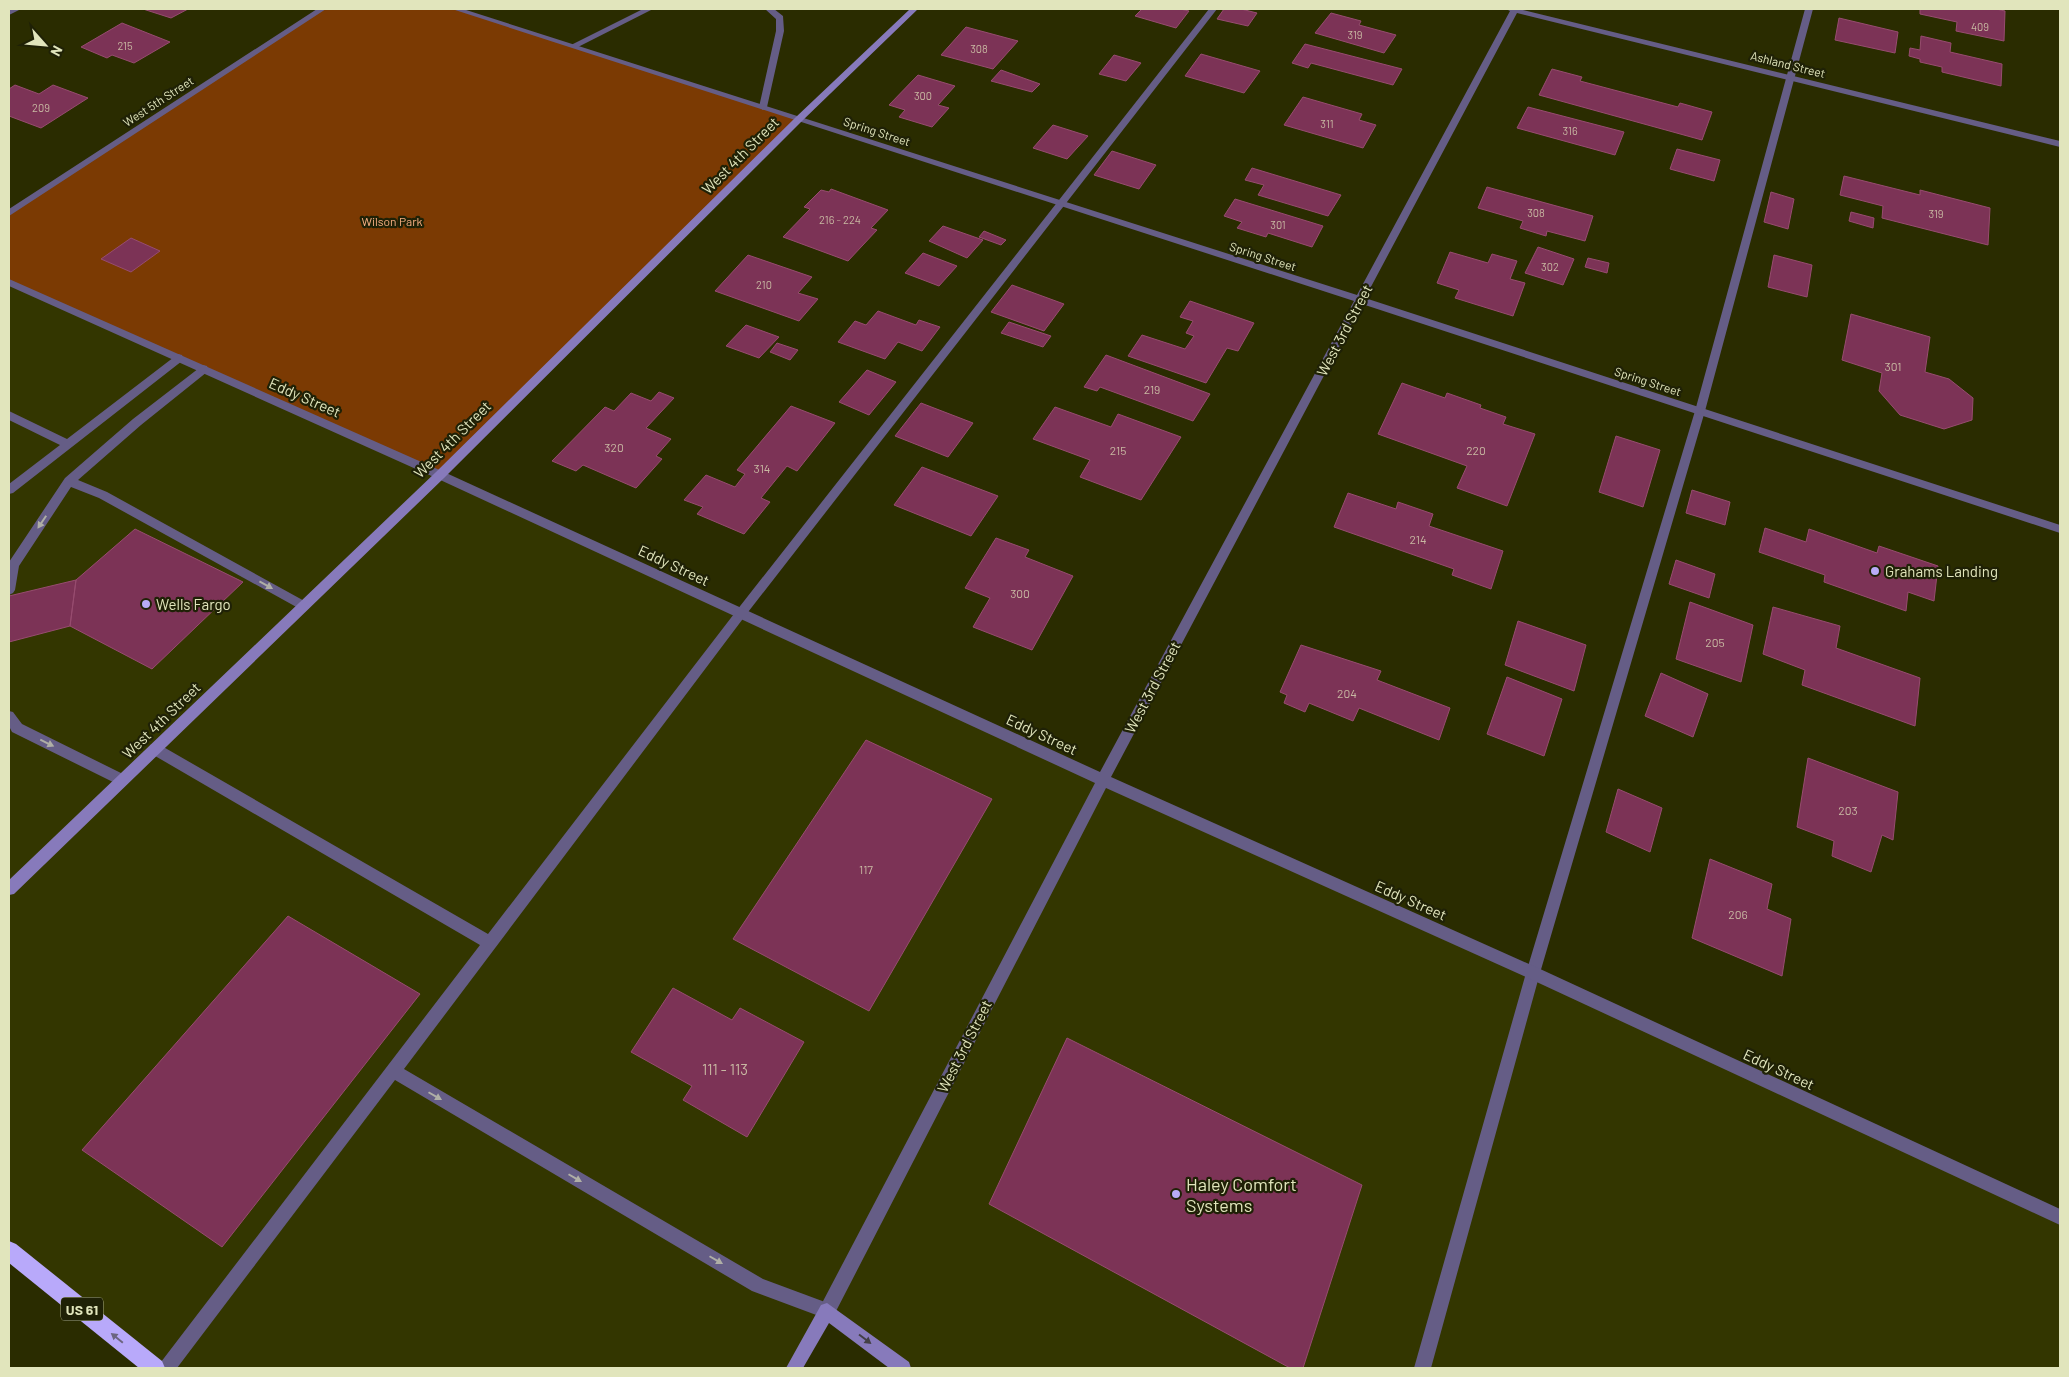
<svg xmlns="http://www.w3.org/2000/svg" width="2069" height="1377" viewBox="0 0 2069 1377" font-family="Barlow,sans-serif">
<rect width="100%" height="100%" fill="#2a2c00"/>
<path fill="#333600" d="M9 282 440 475 1533 973 2060 1217V1368H903L827 1311 794 1368H159L9 1250Z"/>
<path fill="#7b3a03" d="M322 9H456L799 119 440 475 9 282V213Z"/>
<path fill="#7c3356" stroke="#974c6f" d="M143 9H188L171 18Z
M1142 9H1180L1189 11 1176 28 1135 16Z
M1224 9H1241L1257 13 1248 26 1217 19Z
M1920 9H1996L2005 11 2004 41 1956 31 1957 22 1920 14Z
M1331 13 1361 21 1359 25 1396 35 1384 53 1315 33Z
M1839 18 1898 32 1895 53 1835 40Z
M122 23 170 42 134 63 112 55 107 58 81 47Z
M966 27 1018 41 993 69 941 55Z
M1921 36 1951 43 1950 52 2002 64 2001 86 1942 72V67L1920 62V59L1909 56 1910 48 1920 50Z
M1305 44 1402 69 1393 85 1311 63 1308 68 1292 63Z
M1201 54 1260 71 1244 93 1185 76Z
M1114 55 1141 63 1126 81 1099 74Z
M1552 69 1582 77 1580 81 1678 107 1680 103 1712 112 1702 140 1539 95Z
M1001 70 1040 84 1032 92 991 81Z
M918 75 955 86 938 105 949 108 932 127 899 117 905 110 889 105Z
M15 85 39 94 53 85 88 98 41 128 9 116V89Z
M1303 97 1362 114 1359 120 1376 125 1363 148 1284 125Z
M1528 107 1624 132 1615 155 1517 128Z
M1053 125 1088 136 1067 159 1033 148Z
M1677 149 1720 160 1714 181 1670 169Z
M1112 151 1156 165 1139 189 1094 175Z
M1252 168 1341 195 1328 216 1258 195 1264 185 1245 180Z
M1844 176 1920 195V190L1990 208 1988 245 1882 218 1883 206 1840 195Z
M1487 187 1593 216 1585 241 1547 231 1546 236 1520 228 1523 221 1478 208Z
M831 189 888 210 871 228 877 230 848 261 783 237 810 209 804 207 821 190 829 192Z
M1771 192 1794 199 1788 229 1764 222Z
M1235 199 1323 226 1312 247 1268 233 1266 237 1237 228 1242 222 1224 216Z
M1851 212 1874 218 1873 228 1849 221Z
M943 226 983 240 967 258 929 241Z
M984 231 1006 240 1001 245 979 237Z
M131 238 160 251 131 272 101 259Z
M1538 247 1574 259 1563 285 1525 273Z
M1450 252 1488 263 1492 254 1517 261 1510 279 1525 283 1513 316 1455 298 1459 290 1437 283Z
M923 253 957 266 939 286 905 273Z
M748 255 812 277 798 293 818 299 799 321 715 291Z
M1774 255 1812 265 1807 297 1768 287Z
M1588 258 1609 263 1607 273 1585 267Z
M1012 285 1064 304 1044 331 991 312Z
M1190 301 1254 323 1238 351 1227 348 1206 383 1128 356 1142 335 1185 349 1194 336 1186 333 1193 321 1180 317Z
M878 311 916 325 919 320 940 327 922 351 898 342 885 359 838 342 855 321 866 325Z
M1851 314 1930 337 1925 372 1949 379 1973 398 1972 420 1944 429 1900 415 1879 391 1882 373 1842 360Z
M1009 322 1051 336 1043 347 1001 333Z
M746 325 779 337 759 358 726 346Z
M777 343 798 350 790 360 770 352Z
M1106 355 1210 394 1193 421 1100 387 1097 391 1084 387Z
M867 370 896 382 869 415 839 402Z
M1402 383 1445 398 1447 393 1481 405 1480 408 1506 417 1503 424 1535 434 1507 506 1457 488 1467 466 1378 434Z
M659 392 674 398 646 428 671 439 656 456 662 459 636 488 583 465 576 471 552 461 605 407 614 411 631 393 651 401Z
M921 403 973 423 948 457 895 436Z
M791 406 835 423 797 471 787 466 761 498 770 502 744 534 697 514 703 507 684 500 706 475 735 487 745 474 737 470Z
M1055 407 1111 427 1118 414 1181 437 1141 500 1080 477 1090 460 1033 439Z
M1616 436 1660 450 1643 507 1599 492Z
M922 467 998 496 971 536 894 505Z
M1692 490 1730 502 1725 525 1686 513Z
M1348 493 1396 509 1398 502 1433 514 1429 526 1503 551 1491 589 1452 575 1454 569 1334 527Z
M1765 528 1806 542 1809 529 1877 553 1879 546 1938 566 1934 601 1908 592 1906 611 1824 582 1825 575 1759 552Z
M135 529 243 582 152 669 70 626 76 580Z
M996 538 1029 550 1025 557 1073 576 1032 650 973 627 990 598 965 588Z
M1676 560 1715 574 1709 598 1669 584Z
M76 580 70 626 9 642V596Z
M1690 602 1753 625 1741 682 1676 659Z
M1773 607 1840 626 1836 648 1920 678 1915 726 1802 685 1805 670 1763 654Z
M1518 621 1586 645 1574 691 1505 665Z
M1301 645 1381 671 1377 680 1450 708 1439 740 1359 708 1353 721 1309 703 1305 712 1284 703 1287 695 1280 692Z
M1661 673 1708 694 1693 737 1645 716Z
M1507 677 1562 699 1544 756 1487 734Z
M866 740 992 799 869 1011 733 939Z
M1808 758 1898 792 1893 840 1882 835 1871 872 1832 856 1834 841 1797 827Z
M1618 789 1662 808 1650 852 1606 832Z
M1710 859 1772 884 1767 909 1791 919 1782 976 1692 938Z
M288 916 420 994 222 1247 82 1150Z
M673 988 732 1020 740 1008 804 1042 747 1137 683 1100 692 1086 631 1052Z
M1067 1038 1362 1185 1303 1368H1290L989 1204Z"/>
<g fill="none" stroke-linecap="round" stroke-linejoin="round">
<path fill="#655d86" fill-rule="evenodd" d="M11 9H21L9 15V10Z
M643 9H653L576 48 569 46Z
M765 9H774L783 16 784 31 767 107 763 110 759 107 776 31V19Z
M1209 9H1217L745 616 404 1069 763 1279 833 1305 835 1311 833 1317 827 1319 752 1291 395 1080 177 1368H159L161 1362 480 945 150 753 149 749 150 745 155 743 160 745 488 934 737 610Z
M1805 9H1813L1705 411 1540 973 1431 1368H1414L1526 973 1695 411Z
M178 354 182 355 183 358 182 361 13 493 9 494V484L60 445 9 420V411L67 439Z
M203 365 207 366 208 369 207 372 141 425 78 480 107 492 308 603 310 606 308 609H300L99 498 71 487 19 566 15 590 13 593 9 595V562L65 478 133 419Z
M9 711 13 712 22 724 127 776 129 780 127 784 122 786 117 784 12 732 9 726Z"/>
<path fill="#655d86" fill-rule="evenodd" d="M317 9H326L9 216V209Z
M452 9H463L1357 295 1510 11 1506 9H1519L2060 141V147L1517 13 1365 298 2060 525V533L1362 304 1111 777 1538 968 2060 1209V1225L1528 978 1106 788 833 1317 827 1319 821 1317 819 1311 821 1305 1095 783 436 478 9 286V279L444 472 1100 772 1354 301Z"/>
<path fill="#877abb" fill-rule="evenodd" d="M910 9H918L802 121 444 478 14 894 9 895V880L436 472 796 117Z
M827 1303 909 1362 911 1368H889L829 1323 803 1368H786L821 1305Z"/>
<path fill="#b8a9fa" fill-rule="evenodd" d="M9 1241 16 1244 162 1361 165 1368H139L9 1263Z"/>
</g>
<defs><path id="oneway-solid" d="M-6-.8H1V-3.2L6.5 0L1 3.2V.8H-6Z" transform="scale(1.25)"/></defs>
<g fill="#afafa6">
<use href="#oneway-solid" transform="translate(42 522) rotate(124)"/>
<use href="#oneway-solid" transform="translate(266 585) rotate(29)"/>
<use href="#oneway-solid" transform="translate(47 743) rotate(26)"/>
<use href="#oneway-solid" transform="translate(435 1096) rotate(30)"/>
<use href="#oneway-solid" transform="translate(575 1178) rotate(30)"/>
<use href="#oneway-solid" transform="translate(716 1260) rotate(30)"/>
</g>
<use fill="#6c6580" href="#oneway-solid" transform="translate(117 1338) rotate(-141)"/>
<use fill="#434045" href="#oneway-solid" transform="translate(865 1339) rotate(37)"/>
<g fill="#b9abf7" stroke="#1f2106" stroke-width="2">
<circle cx="1875" cy="571" r="5"/>
<circle cx="146" cy="604" r="5"/>
<circle cx="1176" cy="1194" r="5"/>
</g>
<g text-anchor="middle" dominant-baseline="central" stroke-width="4.5" stroke-linejoin="round" paint-order="stroke">
<g font-size="11" fill="#c8b8a2">
<text x="1980" y="26">409</text>
<text x="1355" y="34">319</text>
<text x="125" y="45">215</text>
<text x="979" y="48">308</text>
<text x="923" y="95">300</text>
<text x="41" y="107">209</text>
<text x="1327" y="123">311</text>
<text x="1570" y="130">316</text>
<text x="1536" y="212">308</text>
<text x="1936" y="213">319</text>
<text x="840" y="219">216 - 224</text>
<text x="1278" y="224">301</text>
<text x="1550" y="266">302</text>
<text x="764" y="284">210</text>
</g>
<g font-size="12" fill="#e1e5bc" stroke="#1f2106">
<text transform="translate(1788 64) rotate(14)">Ashland Street</text>
<text transform="translate(158 101) rotate(-33)">West 5th Street</text>
<text transform="translate(877 131) rotate(18)">Spring Street</text>
<text transform="translate(1263 256) rotate(18)">Spring Street</text>
<text transform="translate(1648 381) rotate(18)">Spring Street</text>
</g>
<g font-size="12" fill="#f8af82" stroke="#1f2106">
<text x="392" y="221">Wilson Park</text>
</g>
<g font-size="12" fill="#c8b8a2">
<text x="1893" y="366">301</text>
<text x="1152" y="389">219</text>
<text x="614" y="447">320</text>
<text x="1118" y="450">215</text>
<text x="1476" y="450">220</text>
<text x="762" y="468">314</text>
<text x="1418" y="539">214</text>
<text x="1020" y="593">300</text>
<text x="1715" y="642">205</text>
<text x="1347" y="693">204</text>
<text x="1848" y="810">203</text>
<text x="866" y="869">117</text>
<text x="1738" y="914">206</text>
</g>
<rect fill="#1f2106" stroke="#a7aa85" stroke-width="1" x="61" y="1297.5" width="42" height="23" rx="4"/>
<g font-size="14" font-weight="bold" fill="#e1e5bc">
<text x="82" y="1309">US 61</text>
</g>
<g font-size="15" fill="#e1e5bc" stroke="#1f2106">
<text transform="translate(740 155) rotate(-45)">West 4th Street</text>
<text transform="translate(1344 330) rotate(-62)">West 3rd Street</text>
<text transform="translate(305 397) rotate(24)">Eddy Street</text>
<text transform="translate(452 439) rotate(-45)">West 4th Street</text>
<text transform="translate(674 565) rotate(25)">Eddy Street</text>
<text transform="translate(1152 687) rotate(-62)">West 3rd Street</text>
<text transform="translate(161 720) rotate(-44)">West 4th Street</text>
<text transform="translate(1042 734) rotate(25)">Eddy Street</text>
<text transform="translate(1411 900) rotate(24)">Eddy Street</text>
<text transform="translate(964 1046) rotate(-63)">West 3rd Street</text>
<text transform="translate(1779 1069) rotate(25)">Eddy Street</text>
</g>
<g font-size="15" fill="#e1e5bc" stroke="#1f2106" text-anchor="start">
<text x="1885" y="571">Grahams Landing</text>
<text x="156" y="604">Wells Fargo</text>
</g>
<g font-size="15" fill="#c8b8a2">
<text x="725" y="1069">111 - 113</text>
</g>
<g font-size="18" fill="#e1e5bc" stroke="#1f2106" text-anchor="start">
<text x="1186" y="1184">Haley Comfort<tspan x="1186" dy="21">Systems</tspan></text>
</g>
</g>
<rect width="2069" height="1377" fill="none" stroke="#e1e5bc" stroke-width="20"/>
<g transform="translate(45 45) rotate(117)" stroke="#1f2106" stroke-width="4" paint-order="stroke">
<path d="M0-4L9 19L0 12L-9 19Z" fill="#e1e5bc"/>
<text y="-8" font-size="14" font-weight="bold" text-anchor="middle" fill="#e1e5bc">N</text>
</g>
</svg>
